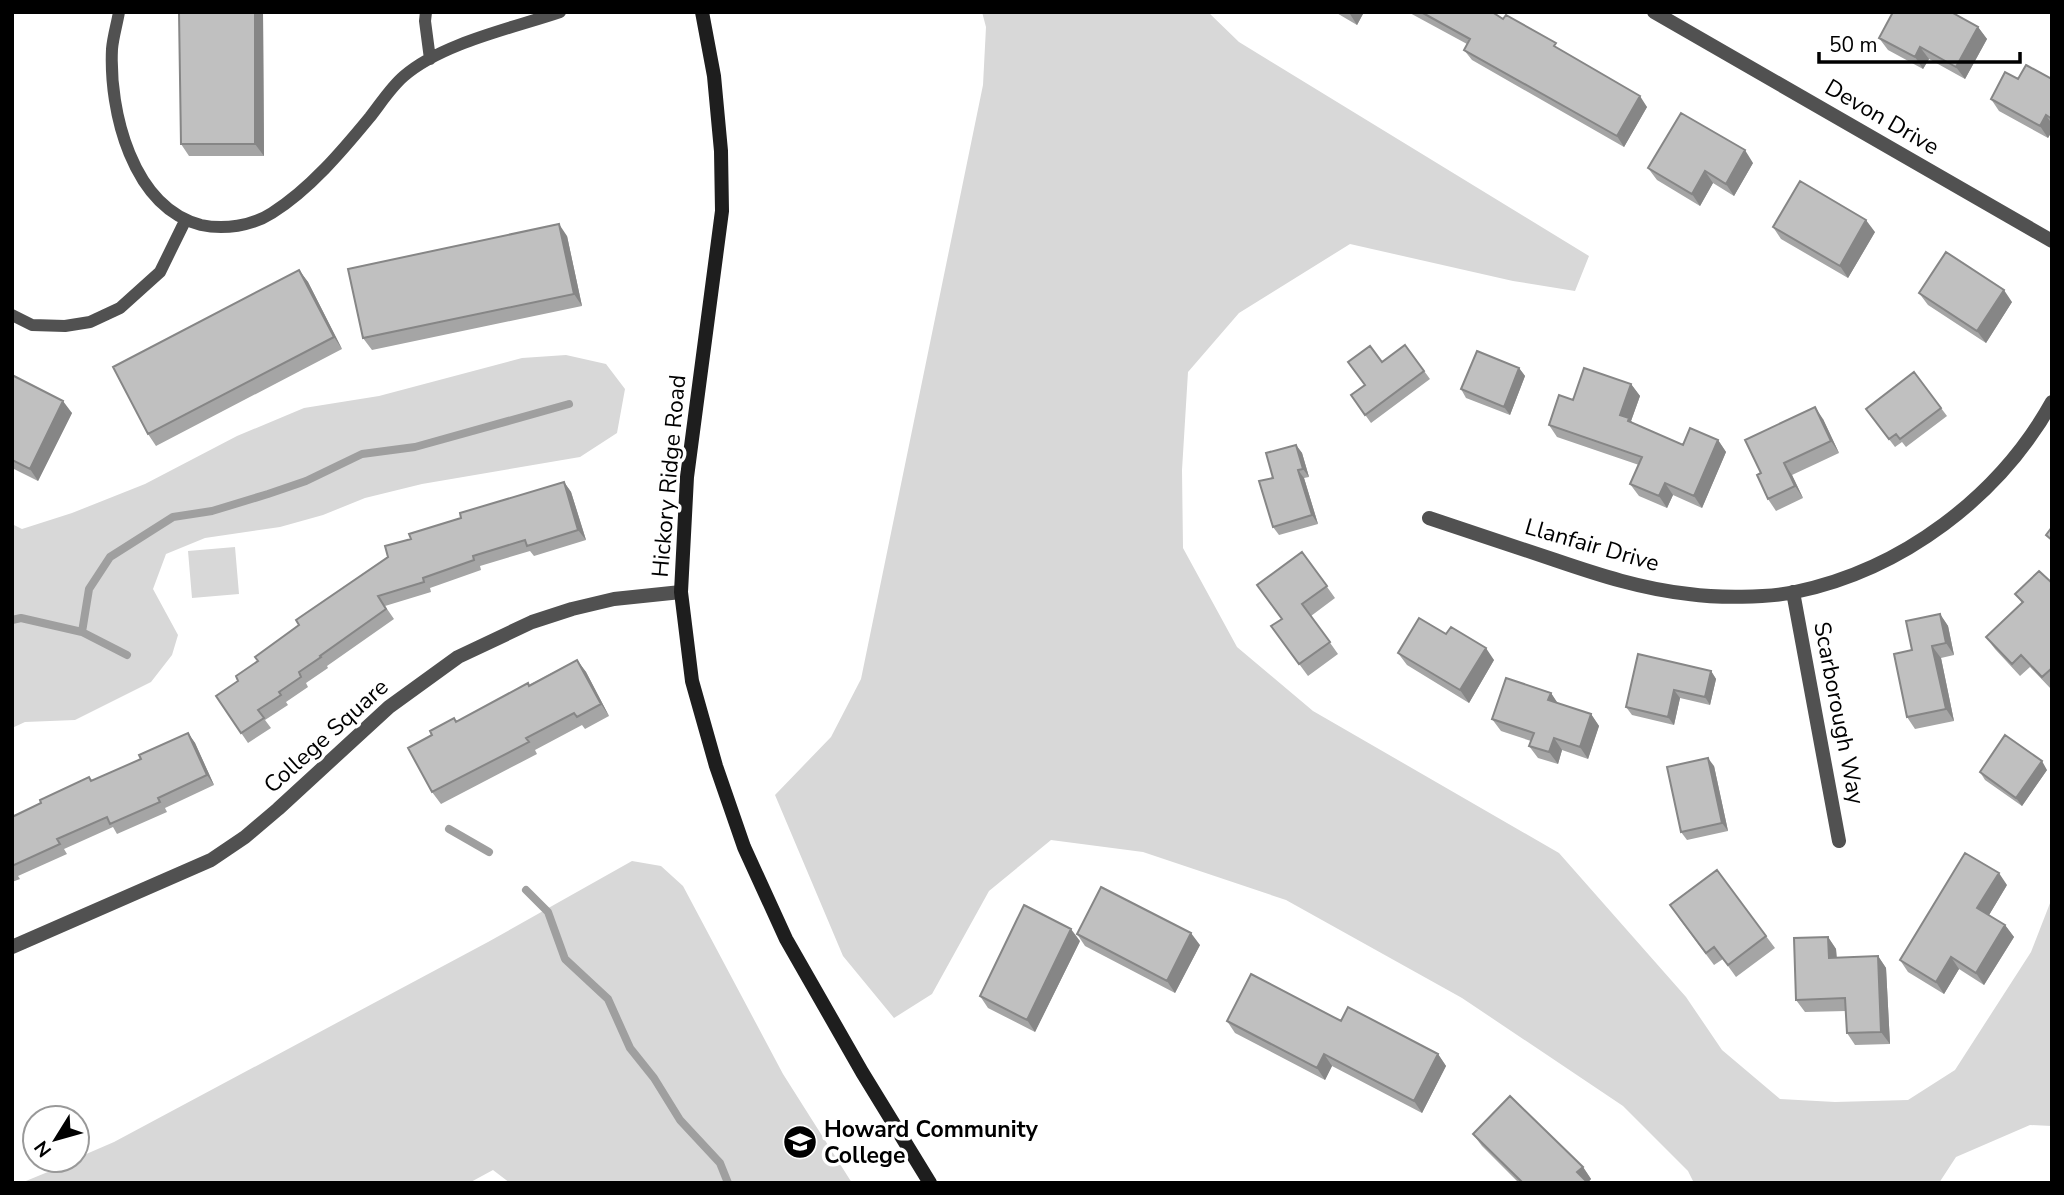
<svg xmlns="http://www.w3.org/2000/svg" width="2064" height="1195" viewBox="0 0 2064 1195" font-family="'Nunito Sans',sans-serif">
<rect width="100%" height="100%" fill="#fff"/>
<path fill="#d8d8d8" d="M982 12H1208L1239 42 1589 256 1575 291 1513 281 1350 244 1239 313 1188 372 1182 470 1183 548 1237 647 1313 711 1559 853 1686 997 1722 1050 1780 1099 1835 1102 1908 1100 1955 1070 2031 952 2052 898V1126L2030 1125 1956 1157 1939 1183H1694L1688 1171 1623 1106 1462 998 1286 900 1143 852 1051 840 989 891 932 994 894 1018 843 956 775 795 831 737 861 679 983 85 986 27Z
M566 355 606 364 625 389 617 433 580 457 422 484 365 498 323 515 280 527 205 538 166 554 153 589 178 635 172 655 151 682 75 720 25 722 12 728V524L22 529 72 513 145 484 237 436 304 408 379 396 522 358Z
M235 547 239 594 192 598 188 551Z
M632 861 661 866 683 886 783 1074 852 1183H510L493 1170 469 1183H21L77 1160V1158L114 1142 488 942Z"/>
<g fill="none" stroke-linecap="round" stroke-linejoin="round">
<path stroke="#9f9f9f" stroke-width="8" d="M12 620 21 618 82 632 127 655
M82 632 89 589 110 557 173 517 212 511 268 494 306 481 362 454 415 447 569 404
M449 829 489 852
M526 890 548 912 565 959 608 999 630 1048 654 1078 680 1120 720 1163 728 1183"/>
<path stroke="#515151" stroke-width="12" d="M119 12C117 24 113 37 112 49 109 111 132 207 201 225 224 230 252 226 272 213 310 189 342 151 370 117 381 103 391 87 404 76 442 43 513 28 560 12
M426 12 425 21 430 59
M12 315 32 325 65 326 90 322 120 308 160 272 185 221"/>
<path stroke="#515151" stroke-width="14" d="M1654 12 2052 241
M1429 518C1471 532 1513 546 1555 560 1599 575 1642 589 1689 594 1717 598 1767 598 1795 592 1902 570 1999 497 2052 402
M1793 592 1839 841
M12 947 211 860 245 837 278 809 389 707 458 657 532 622 572 609 614 599 681 592"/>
<path stroke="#1e1e1e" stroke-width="14" d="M702 12 714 76 721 151 722 211 687 477 681 592 692 681 716 766 744 847 786 939 862 1072 930 1183"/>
</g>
<path fill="#a5a5a5" d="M179 12H263L264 156H189L181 144Z
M1335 12H1364L1357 25Z
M1408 12H1492L1561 51 1647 107 1624 147 1472 60 1464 50 1467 44Z
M1978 27 1987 39 1965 79 1929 59 1923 69 1888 50 1879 38Z
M2018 79H2052V131L2048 138 1999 111 1991 99Z
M1753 163 1734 196 1713 183 1700 206 1657 180 1648 168Z
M1773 227 1875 232 1848 278 1781 239Z
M567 236 582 306 372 350 363 338Z
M299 270 308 282 342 349 156 446 148 434Z
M1919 293 2012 302 1986 343 1928 305Z
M1405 345 1430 379 1371 423 1351 395 1365 385 1382 362Z
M1519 368 1525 376 1510 415 1466 398 1461 389Z
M1914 372 1947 416 1906 447 1902 442 1895 447 1872 417Z
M12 375 72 413 38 481 12 468Z
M1631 384 1640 396 1631 421 1633 423 1683 445 1718 440 1726 452 1702 508 1673 495 1667 508 1639 496 1630 484 1639 465 1557 437 1549 425 1573 400Z
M1823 419 1839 453 1792 475 1803 498 1776 511 1768 499 1761 473Z
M1296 445 1302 453 1309 477 1304 478 1318 524 1279 535 1273 527Z
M564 482 571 492 586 540 534 556 530 551 480 566 481 570 430 588 431 592 385 606 394 619 327 666 328 668 306 683 308 687 286 702 288 705 265 720 271 728 248 743 216 696 238 681 258 661 299 625 388 557 411 539 461 518Z
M1302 552 1335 598 1311 616 1338 654 1308 676 1271 626 1281 619Z
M2052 583V688L2051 689 2030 667 2020 676 1995 649 1986 637 2022 603 2015 594Z
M1940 614 1948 626 1954 655 1941 658 1954 721 1915 729 1907 717Z
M1446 634 1494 660 1469 703 1407 665 1398 653Z
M577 660 586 672 609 716 585 729 582 725 535 750 537 754 441 804 432 792V735Z
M1711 671 1716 679 1710 705 1680 698 1674 725 1632 715 1626 707Z
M1551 693 1557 703 1591 714 1599 726 1588 759 1562 750 1558 764 1538 758 1529 746 1531 741 1501 731 1492 719Z
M188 733 195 743 214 785 165 808 167 812 117 834 113 827 64 849 67 854 18 876 20 879 12 882V817L141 759Z
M1714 766 1728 831 1687 840 1681 832Z
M2047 770 2022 806 1985 780 1980 772Z
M2007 885 1989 915 2005 925 2014 937 1984 985 1959 969 1944 994 1908 972 1900 960Z
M1678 917 1766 936 1775 948 1736 977 1723 959 1714 965Z
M1077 934 1200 945 1175 993 1085 946Z
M1828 937 1836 949 1837 958 1878 956 1886 968 1890 1044 1855 1045 1847 1033 1846 1011 1805 1012 1796 1000Z
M1080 941 1035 1032 988 1008 980 996Z
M1227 1021H1341L1438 1054 1446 1066 1422 1113 1332 1066 1325 1080 1235 1033Z
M1473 1134 1583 1167 1591 1179 1588 1183H1519L1482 1146Z"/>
<path fill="#868686" d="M255 12H263L264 156 255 144Z
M1351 12H1364L1357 25 1350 14Z
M1978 27 1987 39 1965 79 1956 67Z
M1920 47 1929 59 1923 69 1915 57Z
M1640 96 1647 107 1624 147 1617 136Z
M2046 115 2052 124V131L2048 138 2040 126Z
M1745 150 1753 163 1734 196 1726 184Z
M1705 171 1713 183 1700 206 1692 194Z
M1866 220 1875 232 1848 278 1840 266Z
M559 224 567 236 582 306 574 294Z
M299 270 308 282 342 349 334 337Z
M2004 290 2012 302 1986 343 1977 331Z
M1519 368 1525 376 1510 415 1504 407Z
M1631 384 1640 396 1631 421 1638 430 1620 415Z
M63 401 72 413 38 481 30 469Z
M1815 407 1823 419 1839 453 1831 441Z
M1718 440 1726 452 1702 508 1694 496Z
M1296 445 1302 453 1309 477 1303 469Z
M1784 463 1792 475 1803 498 1795 486Z
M1298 470 1304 478 1318 524 1312 515Z
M564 482 571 492 586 540 578 530Z
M1665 483 1673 495 1667 508 1659 496Z
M1940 614 1948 626 1954 655 1946 643Z
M1932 646 1941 658 1954 721 1946 709Z
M1486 648 1494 660 1469 703 1460 690Z
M577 660 586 672 609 716 601 704Z
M1711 671 1716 679 1710 705 1705 697Z
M1674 690 1680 698 1674 725 1668 717Z
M1551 693 1559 705 1548 700Z
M1591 714 1599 726 1588 759 1580 747Z
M188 733 195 743 214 785 207 775Z
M1554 738 1562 750 1558 764 1549 752Z
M1708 758 1714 766 1728 831 1722 823Z
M2042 761 2047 770 2022 806 2016 798Z
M1999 873 2007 885 1986 920 1977 908Z
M2005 925 2014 937 1984 985 1976 973Z
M1071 929 1080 941 1035 1032 1027 1020Z
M1191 933 1200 945 1175 993 1167 981Z
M1828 937 1836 949 1837 970 1829 958Z
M1878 956 1886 968 1890 1044 1881 1032Z
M1951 957 1959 969 1944 994 1936 982Z
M1324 1054 1332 1066 1325 1080 1317 1068Z
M1438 1054 1446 1066 1422 1113 1414 1101Z
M1583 1167 1591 1179 1587 1183 1577 1172Z"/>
<path fill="#c0c0c0" stroke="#868686" stroke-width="2" d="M179 12H255V144H181Z
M1421 12H1492L1503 19 1506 15 1556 43 1554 46 1640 96 1617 136 1464 50 1470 39Z
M1893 12H1951L1978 27 1956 67 1920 47 1915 57 1879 38Z
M2026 65 2052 79V119L2046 115 2040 126 1991 99 2005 72 2018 79Z
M1681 113 1745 150 1726 184 1705 171 1692 194 1648 168Z
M1800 181 1866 220 1840 266 1773 227Z
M559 224 574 294 363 338 348 269Z
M1946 252 2004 290 1977 331 1919 293Z
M299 270 334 337 148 434 113 367Z
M1405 345 1424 371 1365 415 1351 395 1365 385 1348 362 1370 346 1382 362Z
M1477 351 1519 368 1504 407 1461 389Z
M1584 368 1631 384 1620 415 1629 418 1628 421 1683 445 1690 428 1718 440 1694 496 1665 483 1659 496 1630 484 1642 457 1549 425 1559 395 1573 400Z
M1914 372 1941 408 1900 439 1896 434 1889 439 1866 409Z
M12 375 63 401 30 469 12 460Z
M1815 407 1831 441 1784 463 1795 486 1768 499 1757 475 1761 473 1745 440Z
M1296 445 1303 469 1298 470 1312 515 1273 527 1259 481 1273 478 1266 453Z
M564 482 578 530 527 546 525 540 473 556 474 560 423 578 424 582 378 596 386 609 320 656 321 657 299 672 301 677 279 692 281 695 258 710 264 718 241 733 216 696 238 681 236 676 258 661 255 657 299 625 296 620 388 557 385 546 411 539 409 534 461 518 460 513Z
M2052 527V540L2046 535Z
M1302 552 1327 586 1302 604 1330 642 1299 664 1271 626 1282 619 1257 585Z
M2039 571 2052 583V668L2042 677 2021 655 2012 664 1986 637 2023 602 2015 594Z
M1940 614 1946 643 1932 646 1946 709 1907 717 1894 654 1912 650 1906 621Z
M1419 618 1446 634 1451 627 1486 648 1460 690 1398 653Z
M1638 654 1711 671 1705 697 1674 690 1668 717 1626 707Z
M577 660 601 704 577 717 574 713 526 738 529 742 432 792 408 748 432 735 430 731 454 718 456 722 528 683 529 686Z
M1506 678 1551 693 1548 700 1591 714 1580 747 1554 738 1549 752 1529 746 1534 733 1492 719Z
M188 733 207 775 158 798 160 802 110 824 107 817 57 839 60 844 12 866V817L41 803 40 800 89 777 91 781 141 759 139 755Z
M2005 735 2042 761 2016 798 1980 772Z
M1708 758 1722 823 1681 832 1667 767Z
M1965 853 1999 873 1977 908 2005 925 1976 973 1951 957 1936 982 1900 960Z
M1717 870 1766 936 1728 965 1714 947 1706 953 1670 905Z
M1101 887 1191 933 1167 981 1077 934Z
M1024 905 1071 929 1027 1020 980 996Z
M1828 937 1829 958 1878 956 1881 1032 1847 1033 1845 998 1796 1000 1794 938Z
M1251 974 1341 1021 1348 1007 1438 1054 1414 1101 1324 1054 1317 1068 1227 1021Z
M1510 1096 1583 1167 1577 1172 1588 1183H1523L1473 1134Z"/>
<defs>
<g id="university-disc" transform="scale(1.75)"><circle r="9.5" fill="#000" stroke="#fff"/><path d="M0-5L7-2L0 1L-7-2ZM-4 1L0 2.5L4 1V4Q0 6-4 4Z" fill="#fff"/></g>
</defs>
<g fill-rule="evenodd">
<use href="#university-disc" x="800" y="1142"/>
</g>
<g text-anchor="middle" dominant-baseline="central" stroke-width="7" stroke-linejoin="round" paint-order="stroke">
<g font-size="23" fill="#000" stroke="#fff">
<text transform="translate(1882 117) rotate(30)">Devon Drive</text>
<text transform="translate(669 476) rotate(-85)">Hickory Ridge Road</text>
<text transform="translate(1592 545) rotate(16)">Llanfair Drive</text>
<text transform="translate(1839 713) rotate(79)">Scarborough Way</text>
<text transform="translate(326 736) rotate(-42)">College Square</text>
</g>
<g font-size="23" font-weight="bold" fill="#000" stroke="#fff" text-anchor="start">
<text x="824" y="1129">Howard Community<tspan x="824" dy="26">College</tspan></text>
</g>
</g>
<rect width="2064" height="1195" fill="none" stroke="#000000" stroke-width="28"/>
<g transform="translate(56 1139) rotate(233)"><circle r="33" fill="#ffffff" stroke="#999999" stroke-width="2"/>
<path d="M0-5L12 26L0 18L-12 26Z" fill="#000000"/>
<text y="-10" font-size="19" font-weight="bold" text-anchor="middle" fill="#000000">N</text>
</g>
<path d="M1819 52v10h201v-10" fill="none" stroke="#000000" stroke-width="3.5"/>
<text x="1829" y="52" font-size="21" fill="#000000" stroke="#ffffff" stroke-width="5" paint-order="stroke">50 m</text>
</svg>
